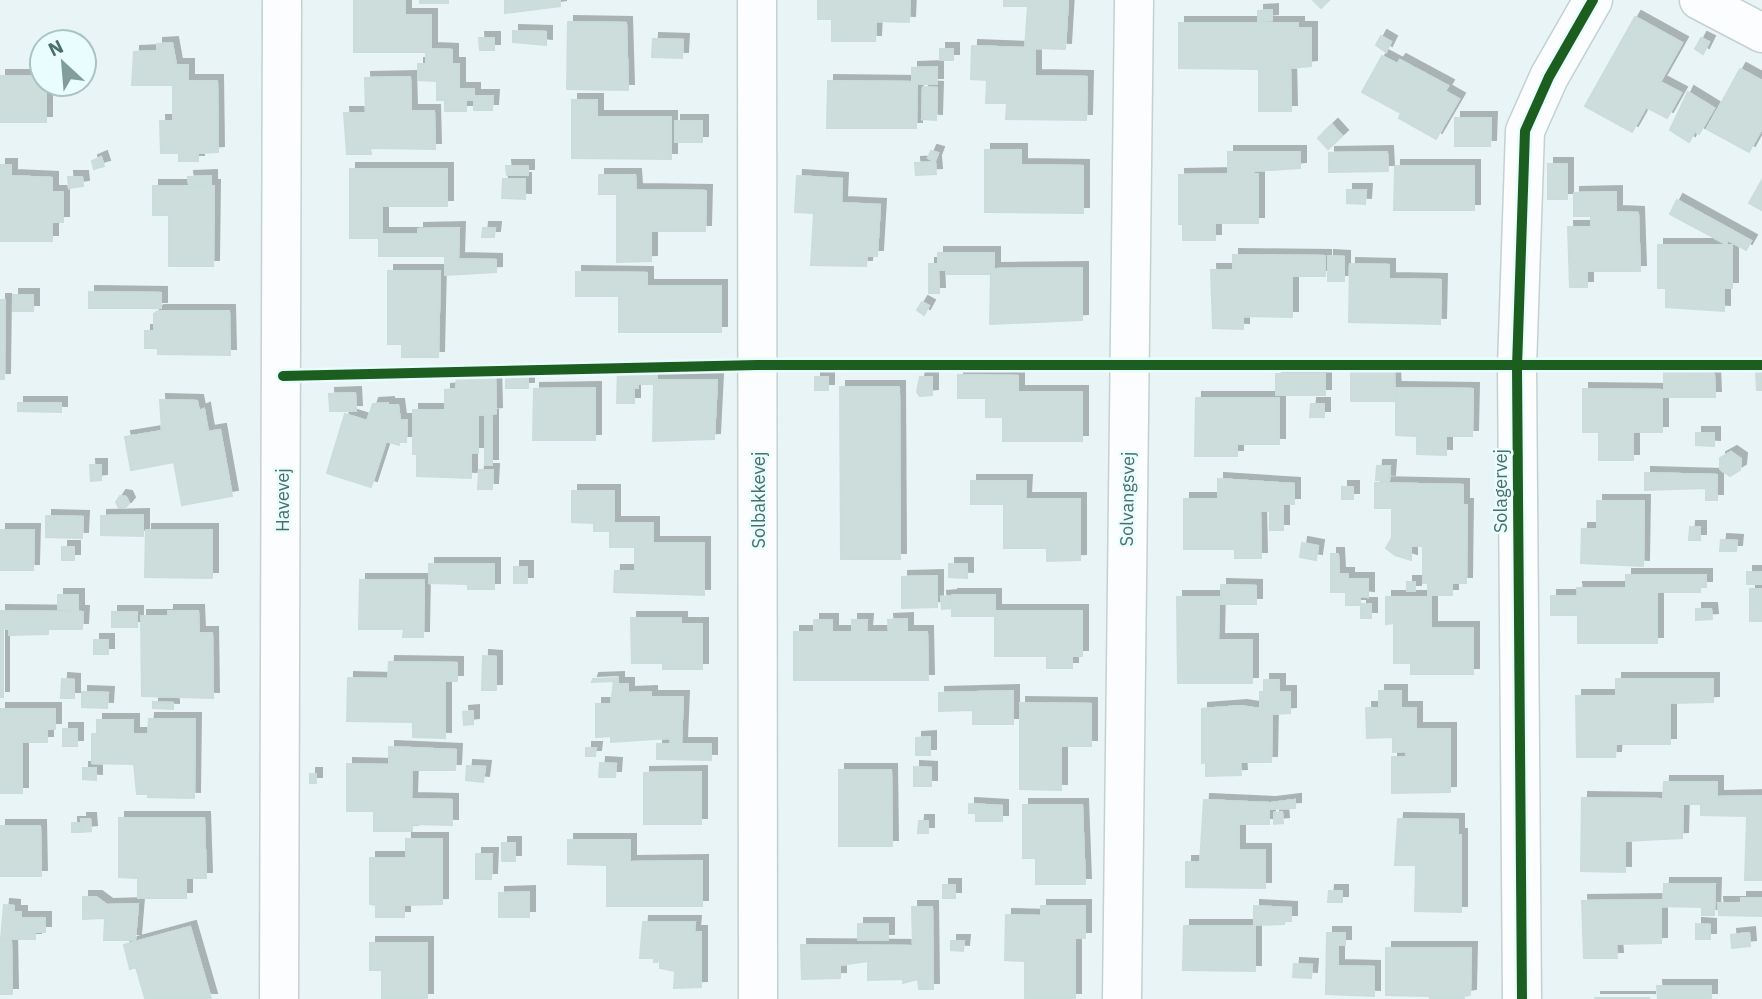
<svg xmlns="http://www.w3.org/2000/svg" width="1762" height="999" viewBox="0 0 1762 999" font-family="'IBM Plex Sans',sans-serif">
<defs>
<filter id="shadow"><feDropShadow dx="6" dy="-6" stdDeviation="0" flood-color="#0004"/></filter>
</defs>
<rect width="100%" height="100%" fill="#e8f4f5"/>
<path fill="#cddddc" stroke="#cbdddb" stroke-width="2" filter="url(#shadow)" d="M354 0H405V15H431V49L452 50V64H459V89H474V96H493L492 110H474V100H466V111H445V100H437V81L418 80V64H426V52H354Z
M420 0H448V3H420Z
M505 0H560V6L505 13Z
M818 0H910L909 22 876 21 875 41H832V19H818Z
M1004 0H1068L1065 49 1035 48V76L1087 77 1086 120 1006 119 1007 103H986L987 80 971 79 972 46 1025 48 1028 6H1004Z
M1313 0H1327L1328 1 1321 8Z
M1272 10V20L1258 21V11Z
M1635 17 1682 43 1660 82 1681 93 1667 118 1646 107 1632 132 1585 106Z
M568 22 626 23 628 90 567 89Z
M1179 23H1298V28H1311V66L1290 68 1291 111H1259V69L1179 68Z
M513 31 546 32V45L513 42Z
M1381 36 1391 42 1386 52 1376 45Z
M479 38H494V50H480Z
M1701 38 1709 42 1703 54 1695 49Z
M653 39 683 40 682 58 652 57Z
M172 43 176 65H188V81H217L218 152 198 153V161H179V153H161L160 121H173V85H132L134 52 157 51V44Z
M940 49H953V60H940Z
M1382 56 1397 64 1400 60 1448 86 1445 91 1459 99 1436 139 1399 118 1401 113 1362 92Z
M937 67V84H917L916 128H827L828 81 912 82V68Z
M1740 69 1762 81V128L1749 152 1707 129Z
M0 76H42V84H46V122H0Z
M410 77 411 111H434L435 149 370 148 371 154H347L344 113H366L365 78Z
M923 87 937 88 936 120 922 119Z
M1688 92 1714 108 1699 134 1695 131 1689 142 1670 130Z
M572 100H597V117H671V159L572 158Z
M1455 118H1491L1490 146H1455Z
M675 121H702V142H675Z
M1332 125 1342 136 1328 149 1318 138Z
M985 150H1021V165L1083 166V213L985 212Z
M931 151 938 153 935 161 928 158Z
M1228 152H1300V168L1254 171V174H1258V223H1215V240H1183V224H1179V175L1228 174Z
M1387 152 1388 171 1329 172V153Z
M101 157 104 166 94 169 92 161Z
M935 162 936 174 916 175 915 163Z
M1548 164H1567V199H1548Z
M0 165H11V176L52 178V192H63V222H52V241H0Z
M506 166H528V175H507Z
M1395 166H1474V210H1394Z
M350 169H447V206H382V234H418V229L459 228 458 259 496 260V272L445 275V256H379V238H350Z
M599 175H635L636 190 706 191 705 231H651V261L617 262V194H599Z
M211 176V184H189L188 177Z
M797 176 842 179 841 203 880 205 877 256H867L866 266 811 265 814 213 795 212Z
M68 177H82L83 186 69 188Z
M503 179H525V199L502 198Z
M1762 180V210L1749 203Z
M153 186H214L213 266H169V215H153Z
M1347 190H1366L1365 204 1347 203Z
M1616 192V212L1638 213 1640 271H1587V287H1570L1568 227H1591V216H1574V193Z
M1677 200 1751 241 1746 250 1728 240 1726 244 1670 214Z
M483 228H495L494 237H482Z
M1658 245H1732V288H1724V311L1666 307V288H1658Z
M938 253H994V269L1082 268V320L990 324 991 274H946V270H938L939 293H929V264H938Z
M1233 255 1325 256V276H1292V317L1243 316V329L1213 328 1211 270H1233Z
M1328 256 1344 257V281H1328Z
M1350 264 1389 265V279L1441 280 1440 324 1349 322Z
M388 271H440L438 357H402V344H388Z
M576 272 647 273V286H721V332H619V296H576Z
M89 292 161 293V308H89Z
M13 295H33V311H13Z
M0 300H5L4 379H0Z
M922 302 929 306 924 315 917 310Z
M158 311H229L230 355 158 354V348H145V331H154V314Z
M618 369H657V380H717L714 439 653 441 654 384H638V388H634V403H617Z
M1394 370 1395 401H1351V372Z
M1756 371H1762V390H1757Z
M506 372H528V388H506Z
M1664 372 1714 374 1715 397H1664Z
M457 373H495L496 413 478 415V453H471V478L417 476V454H413V410H445V390L456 389Z
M1276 374H1325V395H1276Z
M958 375 1018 376V392H1082V441H1003V417H986V398H958Z
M815 377H828V390H815Z
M920 377H932V395L920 396 917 392Z
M840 387H899L900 559H841Z
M595 388V440H533L534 389Z
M1396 388 1473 389 1472 436H1446V455L1417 454V436L1396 435Z
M1583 389 1662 390V432H1633V460H1599V432H1583Z
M355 393 356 411H330L329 394Z
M1196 398H1279V444H1237V456H1195Z
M160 400 197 401 199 411 204 409 208 432 220 430 232 496 182 505 174 462 131 470 125 437 162 431Z
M18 403H61V412L18 411Z
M388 403V405H398L400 420H407L406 442H399V445L386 441 371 487 327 473 345 414 367 421 373 404Z
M1311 404H1324V417H1310Z
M485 416H492V465H485Z
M1696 433H1714V446L1696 445Z
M1731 452 1741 459 1740 470 1730 476 1720 469V458Z
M90 465H101V480L91 481Z
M1377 466H1390L1389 481 1376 480Z
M479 470H493L492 489H478Z
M1645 473 1717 475V500H1706V488L1645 490Z
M1218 479 1294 484V504H1283V530H1270V511H1260L1261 558H1235V549H1184V499H1218Z
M971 481H1026L1025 499H1080V560L1047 561V548H1004V504H971Z
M1375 483 1463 485V505H1467L1466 583H1452V595H1428V583H1423V546H1411V560L1395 555 1386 548 1392 538V508H1375Z
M1342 487H1353V499H1342Z
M572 491H614V523H653V543H704V595L614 592 615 571H635V547H610V531H594V523L572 522Z
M120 496 126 497 129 503 125 508H119L116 502Z
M1597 501H1644L1643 566 1581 563 1582 529H1597Z
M143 515V536L101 535V516Z
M46 516 83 517 82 538 46 537Z
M1690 527H1700V540H1689Z
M0 530H34L33 570H0Z
M146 530H212V578L145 577Z
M1721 540 1737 541 1736 551H1720Z
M1302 543 1318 546 1316 560 1300 557Z
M62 547H74V560H62Z
M1331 554H1338L1339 574H1348V579H1368V597L1360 596V605H1346V592H1331Z
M429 564H494V589H468V584L429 583Z
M949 564H967V578L949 577Z
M514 567H527V583H514Z
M1747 572H1762V584H1747Z
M1626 575H1706V587H1700V592H1657V643H1578V615H1551V596H1578L1577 588H1626Z
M937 576V607L902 608V577Z
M360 580H424L423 637H403L404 629H359Z
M1407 582H1415V591H1407Z
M1221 585 1256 586V604H1221Z
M1750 589H1762V621H1750Z
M58 595H78V610L58 609Z
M952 595H995V611H1082V656H1072V668H1047V656H995V616H952Z
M951 596V608L942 609 941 597Z
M1177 597H1219L1218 640H1252V683H1178Z
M1386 597H1431V628H1473V674H1411V663H1394V623L1386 624Z
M1361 604H1371V618H1361Z
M1696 609H1711L1712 619 1696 620Z
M0 611 83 612 82 629H48V634L9 635V629L3 628V697H0Z
M168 611H198L199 633H212L213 698 142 696 141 616H168Z
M112 612H137V627H112Z
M631 618H681V624H702V669H663V663H632Z
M907 619V632H927L928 680H794V632H814V620H832V632H852V620H867L866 632H889L888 620Z
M94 640H108V654H94Z
M483 656 496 657V690H482Z
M389 662 457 663V681H445V738L413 737V722L347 721 348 678 388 679Z
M618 678V684H628V693L651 692V697H683L681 744H711V760L657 759V744H671L670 738 611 742V736L596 737V704H611L614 681 592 682 593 679Z
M62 679 74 680V698H61Z
M1616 679H1713V702L1670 703V744H1616L1615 757H1577L1576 696H1616Z
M1264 680H1279V690H1264Z
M1013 691V724H973V710L939 711V693Z
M1379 691H1401V708H1416V729H1450V792L1392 793V757H1406V751L1393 752V737L1367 738 1366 708H1379Z
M82 692 108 693 107 708 82 707Z
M1260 692H1290V713L1272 714 1271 762H1240L1241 775 1206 776V762L1202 763V709L1241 706 1260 709Z
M153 702 173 703V709L153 708Z
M1020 703 1091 704V746H1061V790L1020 789Z
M0 709H55V729H47V742H22V793H0Z
M473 711V724L464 725 463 712Z
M149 719H195L194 798 148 797V794H137L134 764 92 763V734H97V720H133V734H148Z
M63 729H77V746H63Z
M930 737V755H916V738Z
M389 747 456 750 455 770H412L411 799 452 800V825L412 824V831H374V811H347V764L389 765Z
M586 748H596L595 756H586Z
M600 763 616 764 615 777H599Z
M467 766 485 767 483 782 466 780Z
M914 767 931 768V786H914Z
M83 768H96V780L83 779Z
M839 770H891L892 846H839Z
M701 772V824H644V773Z
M310 774H316V783H310Z
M1664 782H1717V797L1762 796V880H1745L1747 816 1701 815V804H1683L1682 838 1625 841V872L1581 871 1582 798 1661 799 1663 802Z
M1204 800 1270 803 1295 800V808L1269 809V824H1239V850H1265V888L1186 887V862H1200Z
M969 804 1002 806V821H976V813H969Z
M1023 805H1082L1085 884H1036V858H1023Z
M1282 812 1283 823 1274 824V813Z
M119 818H204L206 878H186V898H138V878L119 877Z
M81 819H90L91 831 82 832Z
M1398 819 1458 820V835H1461V912L1415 911 1416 865H1395Z
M919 821H928V833H918Z
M72 823H80V832H72Z
M0 826H40L41 876H0Z
M406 839H442V904L404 905V917H376V905L370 904V858H406Z
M568 840H630V862L702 861V906H607V865L568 864Z
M502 843H515V861H502Z
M476 854H492L491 879H476Z
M1664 884H1715L1714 915H1702V907L1663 906Z
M943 885H955V898H943Z
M1329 891H1342V902H1328Z
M529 892V917H499V893Z
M83 897H96L107 905 138 904 135 940H104L105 918 83 919Z
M1741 898H1762V916L1719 915 1718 903H1741Z
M1661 900V943L1616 944 1617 958H1584L1582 901Z
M4 905 14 906V912H21V918H45V932H35V939H1Z
M1041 906H1085V938H1075V999H1025V961L1005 960 1006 915 1041 916Z
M1254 906 1291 908V921H1285L1284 924 1254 925Z
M912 907H932L933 989H919L918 979 903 983V979L868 980V961L840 965V978L802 979 801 945 913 946Z
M643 922H695L694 932H701V987L674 988 675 971 660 968V958L657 962H654V958H640Z
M858 924H888V940H858Z
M1696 924 1710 925V939H1696Z
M1184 926H1255V971L1183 970Z
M190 927 211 999 145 998 136 967 130 969 124 945Z
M1327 933H1345V945H1338V966L1374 967V996L1326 994Z
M1749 933 1750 946 1732 948 1731 935Z
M0 941H11L12 994H0Z
M951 941H964L963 951 951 950Z
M370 943H427V999H382V970H370Z
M1386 948H1471L1470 995 1464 996V999H1430V996L1386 995Z
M1294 964 1312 965 1311 978 1293 977Z
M1657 986H1711V999H1658Z
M1595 998H1649V999H1595Z"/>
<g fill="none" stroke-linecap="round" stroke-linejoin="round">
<g stroke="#c4d1d1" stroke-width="41">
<path id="minor" d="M757 0 758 999
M1699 0 1762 33
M279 999 282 0
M1122 999 1134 0
M1522 999 1517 367 1525 131 1549 77 1593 0"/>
</g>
<use href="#minor" stroke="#fcfdfe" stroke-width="38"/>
<g stroke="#e9fcfe" stroke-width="15">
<path id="cycleway" d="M283 376 757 365H1762
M1522 999 1517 367 1525 131 1549 77 1593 0"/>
</g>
<use href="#cycleway" stroke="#1b5e20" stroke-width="10"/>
</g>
<g text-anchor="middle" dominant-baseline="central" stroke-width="5" stroke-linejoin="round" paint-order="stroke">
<g font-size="18" fill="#4b7069" stroke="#e9fcfe">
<text transform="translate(1500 491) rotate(-90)">Solagervej</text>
<text transform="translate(1127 499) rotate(-89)">Solvangsvej</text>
<text transform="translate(282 500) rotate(-90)">Havevej</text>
<text transform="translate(758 500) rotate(-90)">Solbakkevej</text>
</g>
</g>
<g transform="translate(63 63) rotate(334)"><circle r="33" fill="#e9fcfe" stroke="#aac4c2" stroke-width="2"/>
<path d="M0-5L12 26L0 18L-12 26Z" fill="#829e9a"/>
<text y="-10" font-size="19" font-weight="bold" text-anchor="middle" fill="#4b7069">N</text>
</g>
</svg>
